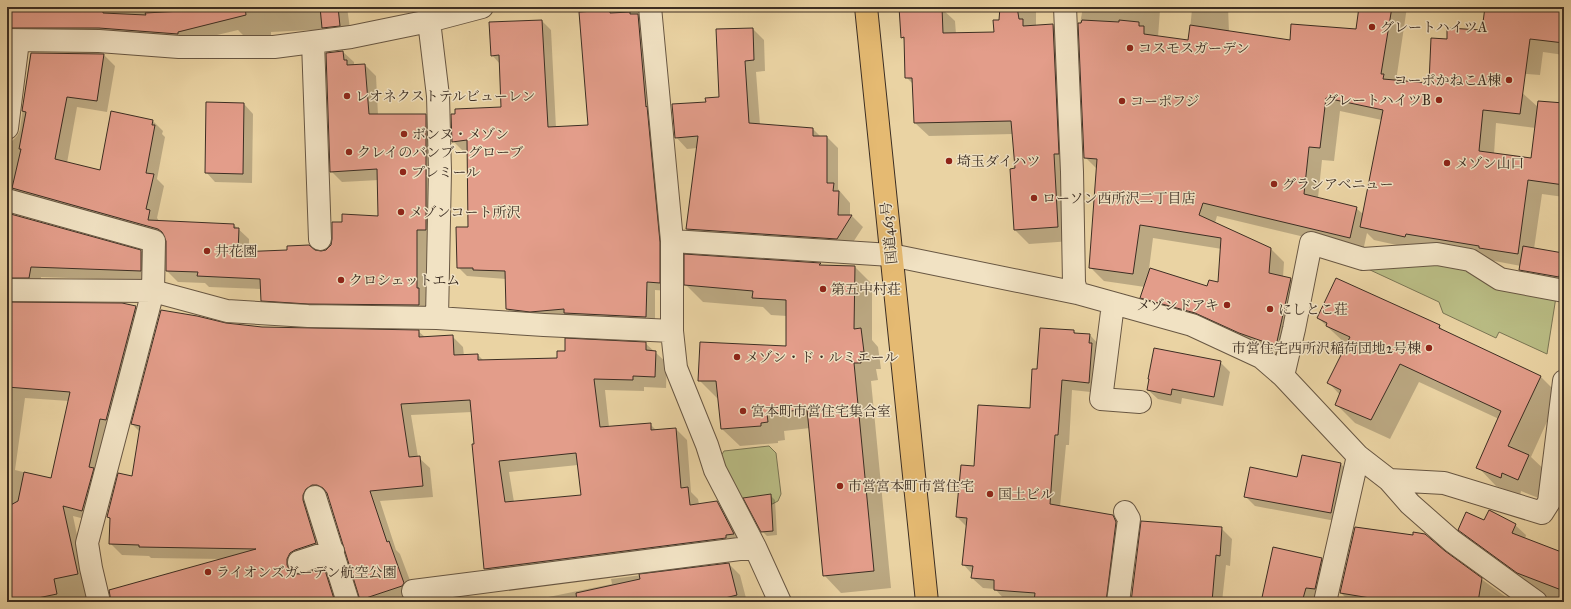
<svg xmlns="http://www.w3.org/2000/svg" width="1571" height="609" viewBox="0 0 1571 609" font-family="'IM FELL Great Primer','Noto Serif JP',serif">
<rect width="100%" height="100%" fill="#ead3a3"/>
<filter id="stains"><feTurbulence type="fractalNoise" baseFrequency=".005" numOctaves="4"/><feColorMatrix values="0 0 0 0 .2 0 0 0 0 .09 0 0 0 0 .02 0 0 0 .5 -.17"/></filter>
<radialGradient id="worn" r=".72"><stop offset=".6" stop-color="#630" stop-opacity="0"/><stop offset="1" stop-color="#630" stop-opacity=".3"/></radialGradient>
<path fill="#b9bc84" stroke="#7a7554" d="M1434 264 1449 265 1556 297 1547 354 1499 332 1496 338 1443 313 1439 302 1368 269Z
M769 446 776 453 781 494 778 501 755 513 744 509 719 459 724 451Z"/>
<path fill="#0003" fill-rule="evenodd" d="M7 7H347L351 36H318L312 30 271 32V36L245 37 238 30 188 42 7 44Z
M580 7H647L668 291 655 290V326L516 318 507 309 506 279 467 276 458 267 470 228 468 150H462L453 141 502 108 500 64 492 55 542 21 551 30 556 128 589 126Z
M906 7 941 8 955 21 956 34 995 33 1004 7H1036V26L1053 25 1067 39 1072 241 1029 244 1015 230 1011 170 1016 169 1013 134 929 136 915 123 914 85 906 77 905 41 902 37Z
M1083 7H1228L1229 32 1291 41 1356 30 1360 7H1407L1396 81 1430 84 1448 40 1483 31 1486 7H1564V55L1543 52 1540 75 1499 72 1538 107 1564 104V197L1542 194 1534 249 1564 254V285L1530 279 1520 270 1521 266 1420 247 1419 250 1374 240 1367 233 1363 251 1217 216 1215 223 1270 248 1284 262 1283 277 1291 279 1305 293 1290 359 1155 311 1141 297 1145 287 1104 281 1090 267 1097 169 1085 157 1080 24ZM1192 9 1189 41 1158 37 1160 10ZM1340 111 1382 120 1363 214 1356 208 1318 198 1322 160 1334 161ZM1496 123 1536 128 1532 160 1494 154ZM1153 238 1222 249 1219 283 1208 287 1149 269Z
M753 29 764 40 765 71 756 72 760 125 813 129 821 137H827L838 148V189L850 203V216H852L863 227 848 250 699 240 687 229 697 148 687 149 676 137 707 103 720 98Z
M343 52 354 62V66L365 65 376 76 378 115H426L436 126V240H427V297L429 316 272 311 262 300 261 289 209 287 205 283 178 282 167 271V239L22 198 7 205V141H12L17 136 20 130 30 54 104 55 115 66 107 112 77 107 67 163 101 171 152 120 163 131 162 134 165 137 157 179 164 186 157 218 160 222 234 225 249 239V253L313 251 321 252 327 250 332 246 343 223 379 217V180L342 182 331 171Z
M244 104 253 114 252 183 215 182 206 172Z
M7 214 141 251 152 262 151 281 41 277 40 288 7 294Z
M686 255 820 264 823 266 855 267 872 284V340L878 347 881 369H876L878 380 871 381 891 588 841 593 824 575 810 428 784 431 785 440 778 441V443L740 446 722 429 719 398H717L699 380 787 347V316L771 315 763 307 703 302 686 285Z
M7 304 136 307 146 317 93 521 73 516 91 602H7ZM25 398 69 401 51 479 15 470Z
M1318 318 1439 326 1445 332 1540 376 1559 395 1531 457 1551 476 1541 499 1521 491 1520 496 1496 486 1478 467 1499 419 1419 382 1390 439 1355 423 1336 404 1340 395 1329 383 1347 345Z
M226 324 262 328 418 331 425 337 452 336 463 347 464 356 478 355 484 361 558 359 645 343 667 363 666 388 644 387V391L605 390 609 427 650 424 657 431 676 429 687 440 691 492 698 499 699 504 717 502 728 513 744 545 497 580 485 569 472 412 411 415 418 457 430 468 433 497 380 501 396 550 400 554 415 594 413 597 397 602H364L361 599 329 496H322L327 554 298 571V575L324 568 335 579 342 602H112L222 559 151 558 149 556 122 555 110 543 111 520 108 517 133 477 140 432 132 424ZM578 465 582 496 514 502 509 472Z
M1073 331 1077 334 1090 335 1100 346V393L1072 390 1069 445H1066L1060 507 1113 516 1123 527 1117 602H1029L1005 600 995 589 983 588 972 578V574L963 564 967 527 957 517 975 467 1031 409 1038 371Z
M1220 362 1230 372 1223 406 1182 398 1181 404 1158 399 1148 390Z
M1341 464 1350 473 1341 522 1255 506 1245 496Z
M770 495 775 500 777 535 767 536 762 531Z
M1484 521 1515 525 1526 535 1525 539 1564 554V602H1549V598L1470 540 1459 529Z
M1221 528 1232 539 1230 566 1226 565 1222 602H1132Z
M1444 552 1513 602H1350L1341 593Z
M1322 559 1332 570 1316 602H1262Z
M729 564 740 575 747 602H524L612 584 611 579Z"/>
<path fill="#e39d8a" stroke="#3c2e23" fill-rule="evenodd" d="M8 7H103V13L146 15 145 13 182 11 181 7H245L246 15 178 32V34L99 28H8Z
M320 7H338L340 26 322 28Z
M899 7H942L943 33 994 32 993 20H999L1000 7H1017L1019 19H1023V26L1053 24 1059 154H1054L1058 227 1014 230 1010 169 1015 168 1011 121 914 123 912 78H905L904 37 901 38Z
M1359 7H1392L1381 74H1384L1383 79 1429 83 1431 38 1447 39V28L1482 30 1485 7H1564V43L1530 39 1520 114 1483 110 1479 151 1531 158 1538 101 1564 103V185L1528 180 1518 254 1479 248V246L1406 234 1405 237 1360 227 1383 110 1326 98 1320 148 1309 147 1304 194 1357 207 1350 238 1203 203 1199 215 1271 248 1269 273 1291 278 1276 346 1239 333 1195 313 1140 298 1150 268 1207 286 1209 280 1218 282 1221 238 1140 225 1133 274 1089 268 1097 159 1084 158 1078 23H1081L1082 20 1119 22V20L1139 22V26H1144V34L1188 40 1190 25 1290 40 1291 24 1356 29Z
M610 10V13L630 12V14H638L646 107 647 106 660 242V283L647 282 646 317 564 313V309L530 312 506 309 505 271 473 270V268H457L456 227H468L467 140 452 142 451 114H455V109L501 107 499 55 491 56 489 22 542 20 548 127 588 125 579 12Z
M753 28 754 60 745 61 749 123 813 128V136H827V183H834L833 191H839L838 215H852L837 239 686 229 698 136 675 138 672 104 706 102 705 98 719 97 716 29Z
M343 51 344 60H347V65L365 64 369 114H426V230H417V288H419V305L308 304 261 301 260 279 197 276 198 272 166 271V241L162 232 158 229 12 188 21 149H19L26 112 22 111 31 53 104 54 97 101 67 97 55 159 100 170 111 111 153 120 152 125H155L146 173 154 174 146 209 150 210 148 220 234 224V228H239L238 252 287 250V246L309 245 315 250 321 251 326 250 331 245 332 239V222H342V214L378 216 377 169 330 172 326 53Z
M206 102 244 103 243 174 205 173Z
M7 213 141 250V271L31 267 29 278H7Z
M1523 246 1563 253 1559 277 1519 270Z
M684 254 821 263 819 265 855 266 854 329 861 328 864 352H860L861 363H854L874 571 823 576 807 409 767 414 768 422 761 423V426L721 429 716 381H698L700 342 786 346V300L752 298 753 291 684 285Z
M1336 278 1440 325 1439 328 1541 376 1508 446 1529 455 1518 480 1502 473 1501 478 1476 468 1501 411 1400 364 1371 420 1335 405 1341 390 1327 383 1350 337 1326 326 1327 323 1317 318Z
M7 302 122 303 136 306 106 420 100 419 89 467 94 468 82 511 63 506 78 574 54 579 57 594 33 599 34 602H7V507L18 501 24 472 51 478 70 392 7 387Z
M161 310 197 316 226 323 262 327 419 330V337L453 335 454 355 478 354V360L557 358V351H565V338L646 342V350L656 351 655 377 633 376V380L594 379 600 427 651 423V430L676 428 681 488 688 487 690 505 717 501 734 534 726 535V538L484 569 472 444H474L470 400 401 404 409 457 420 456 423 486 370 491 387 542 389 541 404 583 402 586 360 600 327 493 323 488 317 485H312L306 489 303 495V500L316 543 295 550 290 553 287 559V565L290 571 297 574H303L324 567 335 602H111L109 590 256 549 139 547V545L109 544 110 518 107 517 118 473 132 476 140 426 131 424ZM576 453 581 495 505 502 499 461Z
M1040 328 1074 330V333L1090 334 1089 343H1092L1089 383 1062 380 1058 435H1055L1050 504 1113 515 1116 522 1106 602H1034L1035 593 994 590V580L971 578 973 566 962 565 967 518 956 517 961 465 974 466 978 405 1030 408 1032 369H1037Z
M1154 348 1221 361 1214 397 1172 389 1171 395 1147 390 1149 379H1148Z
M1302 455 1341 463 1331 513 1244 497 1250 467 1297 477Z
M771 494 773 531 761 532 743 498Z
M1489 510 1516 524 1512 533 1564 553V591L1517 573 1458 530 1466 512 1484 520Z
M1141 521 1222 527 1220 556 1216 555 1212 602H1131Z
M1355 527 1413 535V532L1425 534 1445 551 1482 578 1478 602H1375L1376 599 1340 593Z
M1273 547 1322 558 1315 589 1306 588 1302 602H1261Z
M729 563 737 595 721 599 722 602H577L576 593 640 579 639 574Z"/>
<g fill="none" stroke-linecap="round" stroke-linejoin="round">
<g stroke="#685743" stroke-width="24">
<path id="minor" d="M650 7 672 241V331L676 368 707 445 715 470 755 547 780 602
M1065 7 1072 172 1074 283 1077 293
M429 21 438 96 440 171 437 318
M7 40 99 41 179 47H274L351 37 429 21 482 7
M313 42 320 239
M7 128 18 41
M7 200 154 241 153 291 87 543 91 568 99 602
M672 241 891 255 1077 293 1192 325 1261 357 1283 376 1358 456 1389 480 1410 504 1452 541 1536 602
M7 290 153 291 227 311 308 316 437 318 544 325 672 331
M1113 304 1101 399 1140 402
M1283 376 1294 329 1311 243 1363 259 1437 254 1470 260 1500 279 1564 291
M1389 480 1444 483 1542 513 1549 502 1564 381
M315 497 348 602
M299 562 333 551
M413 591 755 547
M1118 602 1129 519 1125 512
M1325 602 1358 456"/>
</g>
<g stroke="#3c2e23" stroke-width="24">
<path id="trunk" d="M866 7 927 602"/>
</g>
<use href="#minor" stroke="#f1e2c3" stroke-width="22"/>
<use href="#trunk" stroke="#e5ba72" stroke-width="22"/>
</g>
<g fill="#8f2418" stroke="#f1e2c3" stroke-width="1.5">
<circle cx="1372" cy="27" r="4"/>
<circle cx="1130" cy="48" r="4"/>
<circle cx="1509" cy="80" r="4"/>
<circle cx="347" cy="96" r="4"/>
<circle cx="1439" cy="100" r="4"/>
<circle cx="1122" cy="101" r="4"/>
<circle cx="404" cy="134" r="4"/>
<circle cx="349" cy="152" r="4"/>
<circle cx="949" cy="161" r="4"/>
<circle cx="1447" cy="163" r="4"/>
<circle cx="403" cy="172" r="4"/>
<circle cx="1274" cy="184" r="4"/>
<circle cx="1034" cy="198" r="4"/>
<circle cx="401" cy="212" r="4"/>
<circle cx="207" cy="251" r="4"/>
<circle cx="341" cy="280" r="4"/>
<circle cx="823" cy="289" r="4"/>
<circle cx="1227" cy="305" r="4"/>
<circle cx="1270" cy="309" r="4"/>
<circle cx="1429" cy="348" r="4"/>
<circle cx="737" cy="357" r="4"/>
<circle cx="743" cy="411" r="4"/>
<circle cx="840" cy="486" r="4"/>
<circle cx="990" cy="494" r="4"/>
<circle cx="208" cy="572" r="4"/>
</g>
<g text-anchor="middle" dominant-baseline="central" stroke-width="3" stroke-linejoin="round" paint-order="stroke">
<g font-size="14" fill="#3c2e23" stroke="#f1e2c3" text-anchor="start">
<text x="1380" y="27">グレートハイツA</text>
<text x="1138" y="48">コスモスガーデン</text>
<text x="1501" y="80" text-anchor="end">コーポかねこA棟</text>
<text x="355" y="96">レオネクストテルビューレン</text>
<text x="1431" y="100" text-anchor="end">グレートハイツB</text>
<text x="1130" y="101">コーポフジ</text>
<text x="412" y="134">ボンヌ・メゾン</text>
<text x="357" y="152">クレイのバンブーグローブ</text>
<text x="957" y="161">埼玉ダイハツ</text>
<text x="1455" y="163">メゾン山口</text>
<text x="411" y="172">プレミール</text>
<text x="1282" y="184">グランアベニュー</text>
<text x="1042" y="198">ローソン西所沢二丁目店</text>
<text x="409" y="212">メゾンコート所沢</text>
<text x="215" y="251">井花園</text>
<text x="349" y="280">クロシェットエム</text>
<text x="831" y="289">第五中村荘</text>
<text x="1219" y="305" text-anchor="end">メゾンドアキ</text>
<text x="1278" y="309">にしとこ荘</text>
<text x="1421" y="348" text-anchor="end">市営住宅西所沢稲荷団地2号棟</text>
<text x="745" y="357">メゾン・ド・ルミエール</text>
<text x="751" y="411">宮本町市営住宅集合室</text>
<text x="848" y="486">市営宮本町市営住宅</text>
<text x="998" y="494">国土ビル</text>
<text x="216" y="572">ライオンズガーデン航空公園</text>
</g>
<g font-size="14" fill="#3c2e23" stroke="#f1e2c3">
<text transform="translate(889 233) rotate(-96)">国道463号</text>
</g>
</g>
<rect width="1571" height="609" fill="none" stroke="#ead3a3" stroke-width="24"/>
<rect x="8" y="8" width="1555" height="593" fill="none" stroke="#3c2e23" stroke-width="2"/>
<rect x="12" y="12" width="1547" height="585" fill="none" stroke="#3c2e23"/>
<rect width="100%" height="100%" filter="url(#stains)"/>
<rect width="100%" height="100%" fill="url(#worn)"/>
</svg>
